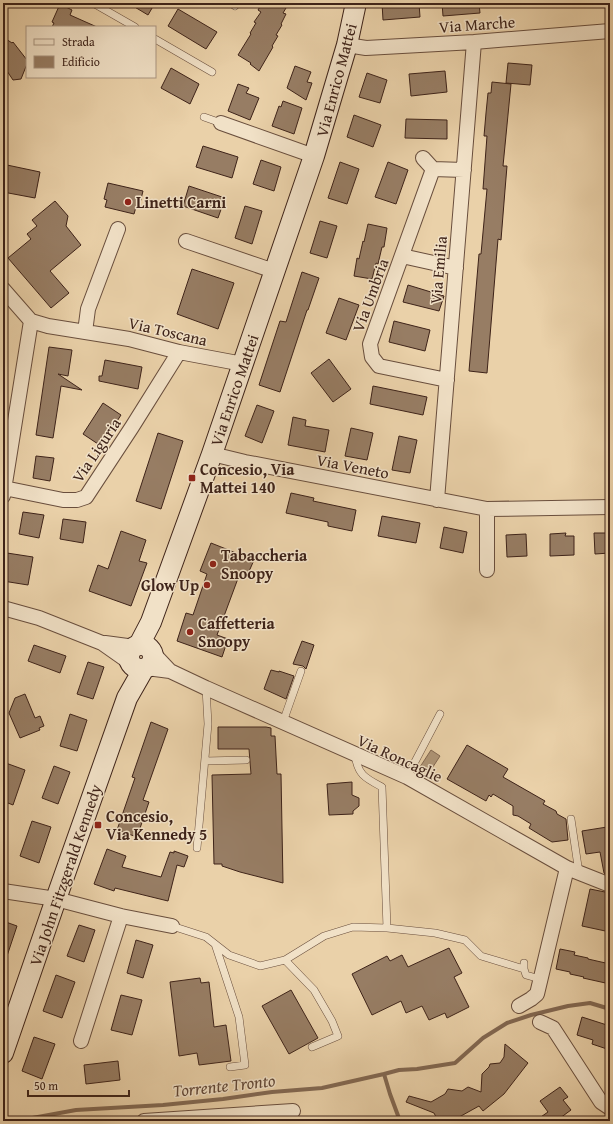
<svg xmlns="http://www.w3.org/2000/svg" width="613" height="1124" viewBox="0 0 613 1124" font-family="'Gentium Book Plus',serif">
<rect width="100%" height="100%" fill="#ead1a9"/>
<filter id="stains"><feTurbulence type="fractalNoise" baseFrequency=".005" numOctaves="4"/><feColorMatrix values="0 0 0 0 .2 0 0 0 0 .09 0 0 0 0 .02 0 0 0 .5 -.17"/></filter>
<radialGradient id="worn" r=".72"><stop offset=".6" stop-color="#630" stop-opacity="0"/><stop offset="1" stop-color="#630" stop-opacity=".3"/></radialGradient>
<path fill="#b09678" stroke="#826852" d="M431 750 440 756 429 773 420 767Z"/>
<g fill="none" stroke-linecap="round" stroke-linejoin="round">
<path stroke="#826852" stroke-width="4" d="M384 1074 399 1070 417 1069 455 1063 483 1038 507 1023 531 1015 568 1006 590 1003 610 1009
M16 1121 76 1110 163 1105 223 1099 272 1092 322 1088 384 1074 390 1094 400 1121"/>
</g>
<path fill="#977d64" stroke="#3e2319" d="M128 3H155L148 15Z
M262 3H289L283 13 286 14 281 24 282 25 276 35 278 36 272 46 273 47 259 71 250 64 251 63 238 55 251 34 250 33 256 23 254 22 261 12 258 10Z
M382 3H419L420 17 383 20Z
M442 3H479L480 13 443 16Z
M60 4 72 10 70 15 97 27H52L54 23 52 22Z
M178 9 217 32 206 49 168 26Z
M3 37 12 43 13 42 27 60V64L21 79 13 80 3 65Z
M508 63 532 65 530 85 506 83Z
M295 66 311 72 307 82 312 83 306 100 287 88Z
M171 68 199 84 190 104 161 88Z
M445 71 447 92 411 96 409 74Z
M367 73 387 80 380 103 359 97Z
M492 82 511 84 503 166H507L505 190 501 240 498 239 487 373 469 371 479 254H481L487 189H483L487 136H484L486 113 488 93H491Z
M238 84 249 88 246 93 259 98 250 120 228 111Z
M283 101 302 108 294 134 272 126 279 106 281 107Z
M354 115 381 125 373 147 347 137Z
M406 119 447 120V139L405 138Z
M203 146 238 157 232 178 196 167Z
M261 160 281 167 274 191 253 184Z
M340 162 359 169 347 204 328 198Z
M388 162 408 170 396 204 375 197Z
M7 165 40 172 35 198 3 192V184Z
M108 183 143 191 139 207H136L134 214 105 207 107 200 104 199Z
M189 186 225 198 218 218 183 206Z
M55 201 68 216 66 226 81 245 50 271 69 293 51 308 8 258 31 239 27 234 37 226 32 220Z
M245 206 262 211 252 244 235 238Z
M320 221 337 226 327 258 310 253Z
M368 224 387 228 384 247H382L378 264 376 263 372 279 354 276 357 258 359 259 363 241 364 242Z
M192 269 234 283 218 329 177 314Z
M302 272 319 278 308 310H307L280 392 259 385 280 321 286 322Z
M408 285 444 296 439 311 403 302Z
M339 298 359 305 346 340 326 333Z
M394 321 430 330 425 351 389 342Z
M49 347 72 350 68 376 58 374 82 390 61 386 53 438 36 435Z
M329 359 351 389 333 402 311 373Z
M105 360 142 367 138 389 99 381V376H102Z
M373 386 427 397 423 415 370 404Z
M103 403 121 415 101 446 83 434Z
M257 405 274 411 262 443 245 436Z
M293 417 306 420 305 426 329 430 325 452 288 445Z
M351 428 373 433 367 460 345 456Z
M158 433 183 441 161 509 136 501Z
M399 436 417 440 410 473 392 470Z
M36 456 54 458 50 481 33 478Z
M291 493 314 498 313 501 356 510 352 531 328 526V522L286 513Z
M23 512 44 515 39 538 19 534Z
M382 516 420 523 416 543 378 536Z
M63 519 86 522 83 543 60 539Z
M444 527 467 532 463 553 440 548Z
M121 531 146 540 139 561 147 563 131 606 89 591 98 565 108 569Z
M566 533 565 536H574V555L550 556V534Z
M594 533H608V535H610V553L595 554Z
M526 534 527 556 507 557 506 535Z
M211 543 254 560 247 576 240 573 217 635 228 639 222 657 177 641 186 613 193 615 207 574 200 571Z
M7 553 33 557 28 585 3 581Z
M302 641 314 645 306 669 303 666 293 664Z
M34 645 66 656 60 673 28 661Z
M88 662 104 667 93 699 77 694Z
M271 670 279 672V671L294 676 286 699 264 689Z
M25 694 35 718 40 716 44 726 39 728 40 730 20 738 9 713 15 698Z
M70 714 87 720 77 751 60 746Z
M151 722 168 729 143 800 149 802 137 837 117 830 135 778 132 777Z
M218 727H266L271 728V736H275L277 774H281L283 883 240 872 222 866V864H214L212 775 251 774 249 749H218Z
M467 745 508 769 503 777 545 801 543 804 556 811 557 814 566 819 568 840 552 842 529 828 531 824 518 816 513 815V806L493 794 491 797 489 795 486 801 447 779Z
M3 762 25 770 13 805 3 801Z
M54 766 70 772 58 804 42 798Z
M352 782V795L359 798V806L353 811V814L329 815 327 784Z
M32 821 51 827 39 863 20 856Z
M607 827V829H610V874L607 875 604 873 600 852 586 854 582 831Z
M107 849 126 856 122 867 161 877 170 852 174 853V851L188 856 184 867 177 865 168 901 115 888 114 891 94 884Z
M590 889 610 893V932L582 926Z
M3 921 17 926 5 962H3Z
M79 925 95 930 84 962 67 956Z
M136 940 153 945 143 978 127 973Z
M449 948 462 973 454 977 469 1007 447 1018 445 1013 429 1020 422 1006 406 1013 401 1001 372 1015 352 974 387 956 390 961 402 955 408 967Z
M560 949 575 952 574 955 588 958V959L610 964V984L583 978 584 977 570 974V972L556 969Z
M56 975 75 982 62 1018 43 1011Z
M200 978 201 983 209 982 214 1027 226 1025 231 1061 199 1065 197 1053 179 1056 170 982Z
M291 990 318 1038 289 1054 262 1006Z
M121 995 142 1000 132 1035 111 1030Z
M582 1017 610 1026V1050L592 1044 593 1040 577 1035Z
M34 1037 55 1044 42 1079 22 1071Z
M505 1044 528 1063 504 1094 483 1111 479 1106 452 1121H438L434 1113 406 1102 409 1096 431 1102 445 1094 448 1089 462 1091 468 1087 481 1092 482 1074 489 1067 490 1064 500 1063 504 1057Z
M118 1061 120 1080 86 1084 84 1065Z
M560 1087 568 1097 563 1100 571 1110 556 1121H535L548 1112 540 1101Z"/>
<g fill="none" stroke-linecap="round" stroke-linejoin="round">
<g stroke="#694e3d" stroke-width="8">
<path id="lane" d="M93 3 135 27
M231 3 235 6
M155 39 212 72
M204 117 221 123
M283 722 301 671
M355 755C358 775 365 778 382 787L387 928 435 933 465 940 481 956 524 969
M205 761 246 760
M407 777 440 714
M571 819 579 873
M197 848 208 724 206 688
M172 926 206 937 229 955 260 966 285 960 324 936 353 927 387 928
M215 944 239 1017 245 1065 230 1067
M285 960 314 990 332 1021 338 1036 312 1047
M524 963V969L526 975 540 979"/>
</g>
<g stroke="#694e3d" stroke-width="16">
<path id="street" d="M347 45 366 48 474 42 610 31
M221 123 314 156
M423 158 433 169
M186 241 274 271
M402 256 456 268
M3 289 31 321 48 326 129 339 179 352 243 364
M85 332 88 309 118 229
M447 380 379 366 372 357 370 344 433 169 464 170
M212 454 245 462 487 509 610 507
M4 488 63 500H77L86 497 132 427 179 352
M3 496 31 321
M437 500 474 42
M487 570V509
M3 608 39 618 102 643 129 662
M105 643 135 647
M153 653 170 671
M147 668 170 671 206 688 407 777 567 868 610 885
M3 891 56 899 121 916 172 926
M519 1006 531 999 537 994 567 868
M540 1022 553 1028 601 1102 610 1108
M81 1041 121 916
M144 1121 293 1111"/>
</g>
<g stroke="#3e2319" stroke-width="22">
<path id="secondary" d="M129 657a12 12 0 1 1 24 0a12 12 0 1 1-24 0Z
M139 645 151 622 212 454 314 156 347 45 356 3
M3 1053 56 899 127 698 143 670"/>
</g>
<use href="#lane" stroke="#f1e1c7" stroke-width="7"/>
<use href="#street" stroke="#f1e1c7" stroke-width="14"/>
<use href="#secondary" stroke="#f1e1c7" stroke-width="20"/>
</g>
<g fill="#8f2418" stroke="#f1e1c7" stroke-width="1.5">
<circle cx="128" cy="202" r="4"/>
<rect x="188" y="474" width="8" height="8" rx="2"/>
<circle cx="213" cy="564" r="4"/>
<circle cx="207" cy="585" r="4"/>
<circle cx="190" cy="632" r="4"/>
<rect x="94" y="821" width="8" height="8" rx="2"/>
</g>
<g text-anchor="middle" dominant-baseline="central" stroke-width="3" stroke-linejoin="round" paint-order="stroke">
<g font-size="16" fill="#3e2319" stroke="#f1e1c7">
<text transform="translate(477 24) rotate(-4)">Via Marche</text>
<text transform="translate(336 80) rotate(-75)">Via Enrico Mattei</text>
<text transform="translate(438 270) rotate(-85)">Via Emilia</text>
<text transform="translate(370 295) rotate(-70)">Via Umbria</text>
<text transform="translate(168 331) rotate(13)">Via Toscana</text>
<text transform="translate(234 390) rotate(-71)">Via Enrico Mattei</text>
<text transform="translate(96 450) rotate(-56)">Via Liguria</text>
<text transform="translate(353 466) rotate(11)">Via Veneto</text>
<text transform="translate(400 758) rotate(25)">Via Roncaglie</text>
<text transform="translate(65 875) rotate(-71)">Via John Fitzgerald Kennedy</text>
</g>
<g font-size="16" font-weight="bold" fill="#3e2319" stroke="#f1e1c7" text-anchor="start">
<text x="136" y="202">Linetti Carni</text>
<text x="200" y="469">Concesio, Via<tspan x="200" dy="18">Mattei 140</tspan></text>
<text x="221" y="555">Tabaccheria<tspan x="221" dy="18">Snoopy</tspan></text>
<text x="199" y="585" text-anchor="end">Glow Up</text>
<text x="198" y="623">Caffetteria<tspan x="198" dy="18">Snoopy</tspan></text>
<text x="106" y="816">Concesio,<tspan x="106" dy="18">Via Kennedy 5</tspan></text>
</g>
<g font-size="17" font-style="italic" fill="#604636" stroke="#f1e1c7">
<text transform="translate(224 1085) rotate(-6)">Torrente Tronto</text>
</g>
</g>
<rect width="613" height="1124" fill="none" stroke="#ead1a9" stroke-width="16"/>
<rect x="4" y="4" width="605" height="1116" fill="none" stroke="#3e2319" stroke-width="2"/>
<rect x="8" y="8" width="597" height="1108" fill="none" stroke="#3e2319"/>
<rect x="26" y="26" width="130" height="52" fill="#f1e1c7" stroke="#a99581"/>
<rect x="34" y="39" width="20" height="6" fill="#f1e1c7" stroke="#a99581"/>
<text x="62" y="46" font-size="12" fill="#3e2319">Strada</text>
<rect x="34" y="56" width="20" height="12" fill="#977d64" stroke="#a99581"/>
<text x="62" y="66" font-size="12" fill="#3e2319">Edificio</text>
<path d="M28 1090v6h101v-6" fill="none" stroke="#3e2319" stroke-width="2"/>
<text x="34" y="1090" font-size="12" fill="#3e2319" stroke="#f1e1c7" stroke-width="3" paint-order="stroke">50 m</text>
<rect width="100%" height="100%" filter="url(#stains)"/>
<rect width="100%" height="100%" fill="url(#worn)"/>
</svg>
